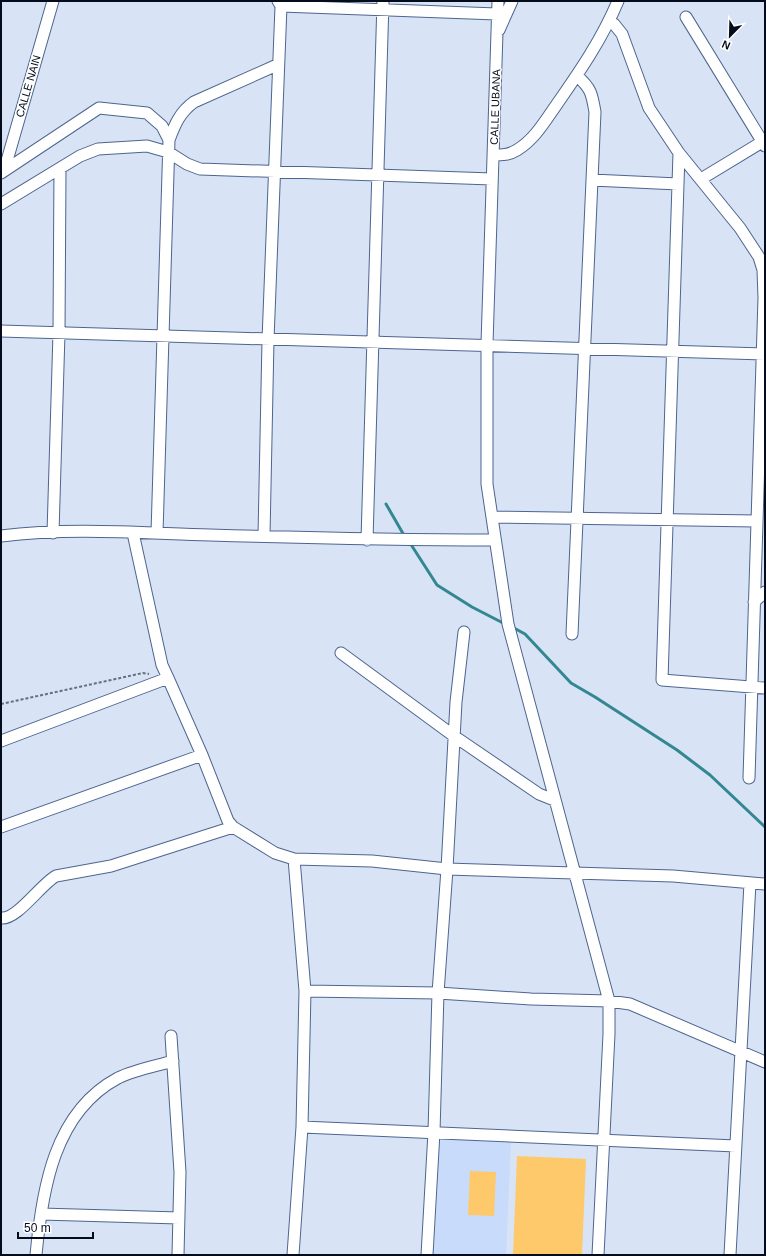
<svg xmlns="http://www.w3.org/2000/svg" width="766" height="1256" viewBox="0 0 766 1256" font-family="Arial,sans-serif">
<rect width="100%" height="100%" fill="#d8e3f6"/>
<path fill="#c8dbfb" d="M440 1138 511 1142 506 1255H434Z"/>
<path fill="#fec96a" d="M517 1156 586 1159 582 1255H513Z
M470 1171 496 1172 494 1216 468 1215Z"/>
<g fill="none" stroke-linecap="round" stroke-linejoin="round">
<path stroke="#338791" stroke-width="3" d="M386 504 405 537
M410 543 437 585 472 607 505 624
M512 627 525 634 571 683 595 697 677 750 710 775 765 827"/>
<g stroke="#4d658e" stroke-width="13">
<path id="minor" d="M498 1 487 344V484L508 624 609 1001V1034L598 1255
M281 6 497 14
M686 17 765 146
M609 22 614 24 622 34 649 108 679 153 740 228 759 257 763 270 764 298 749 778
M499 30 512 1
M169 140C175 124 180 112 194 102L277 65
M679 153 662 680 765 688
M493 155C502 155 509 155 517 150 535 139 545 121 557 104 580 71 602 39 618 1
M4 171 53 1
M1 173 99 108 147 113 162 126 169 140 157 533
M701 179 762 142
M592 180 678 184
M1 204 80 156 98 149 147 146 168 152 187 164 200 169 492 179
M1 331 765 354
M492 517 756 521
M53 533 59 333 60 168
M1 536C70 527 141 533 210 535 305 538 400 540 495 540
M264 536 268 340 281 6 278 1
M367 540 383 1
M754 602 765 592
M572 634 595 112C592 94 591 88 577 76
M341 653 454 736 539 794 554 800
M168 678 202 755 228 821 233 827 275 853 294 859 372 861 447 869 673 876 765 884
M1 741 168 678 162 665 133 533
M1 827 202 755
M1 918C17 920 41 884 56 876L111 866 233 827
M305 991 438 993 531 999 609 1001 630 1004 765 1062
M171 1036 180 1172 178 1255
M302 1127 736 1146
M41 1214 179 1218
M36 1255C42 1190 54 1112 118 1078 134 1070 156 1066 173 1061
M293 1255 302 1127 305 991 294 859
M427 1255 434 1132 438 993 447 869 456 702 464 632
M730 1255 750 883"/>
</g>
<path stroke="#666f80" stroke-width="2" stroke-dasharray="3 2" stroke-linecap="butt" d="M1 704 143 673 149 674"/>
<use href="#minor" stroke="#fff" stroke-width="11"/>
</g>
<g text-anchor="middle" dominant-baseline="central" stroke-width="3" stroke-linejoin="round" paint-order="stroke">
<g font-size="11" fill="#040c1b" stroke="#fff">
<text transform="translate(28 86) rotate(-74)">CALLE NAIN</text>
<text transform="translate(495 107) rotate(-88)">CALLE UBANA</text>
</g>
</g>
<rect width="766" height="1256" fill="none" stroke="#040c1b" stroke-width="4"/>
<g transform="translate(730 36) rotate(203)" stroke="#ffffff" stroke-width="3" paint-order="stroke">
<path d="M0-3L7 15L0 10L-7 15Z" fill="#040c1b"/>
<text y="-6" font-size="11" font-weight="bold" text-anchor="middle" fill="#040c1b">N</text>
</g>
<path d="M18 1232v6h75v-6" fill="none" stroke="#040c1b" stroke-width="2"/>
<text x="24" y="1232" font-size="12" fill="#040c1b" stroke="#ffffff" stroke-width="3" paint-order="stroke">50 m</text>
</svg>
